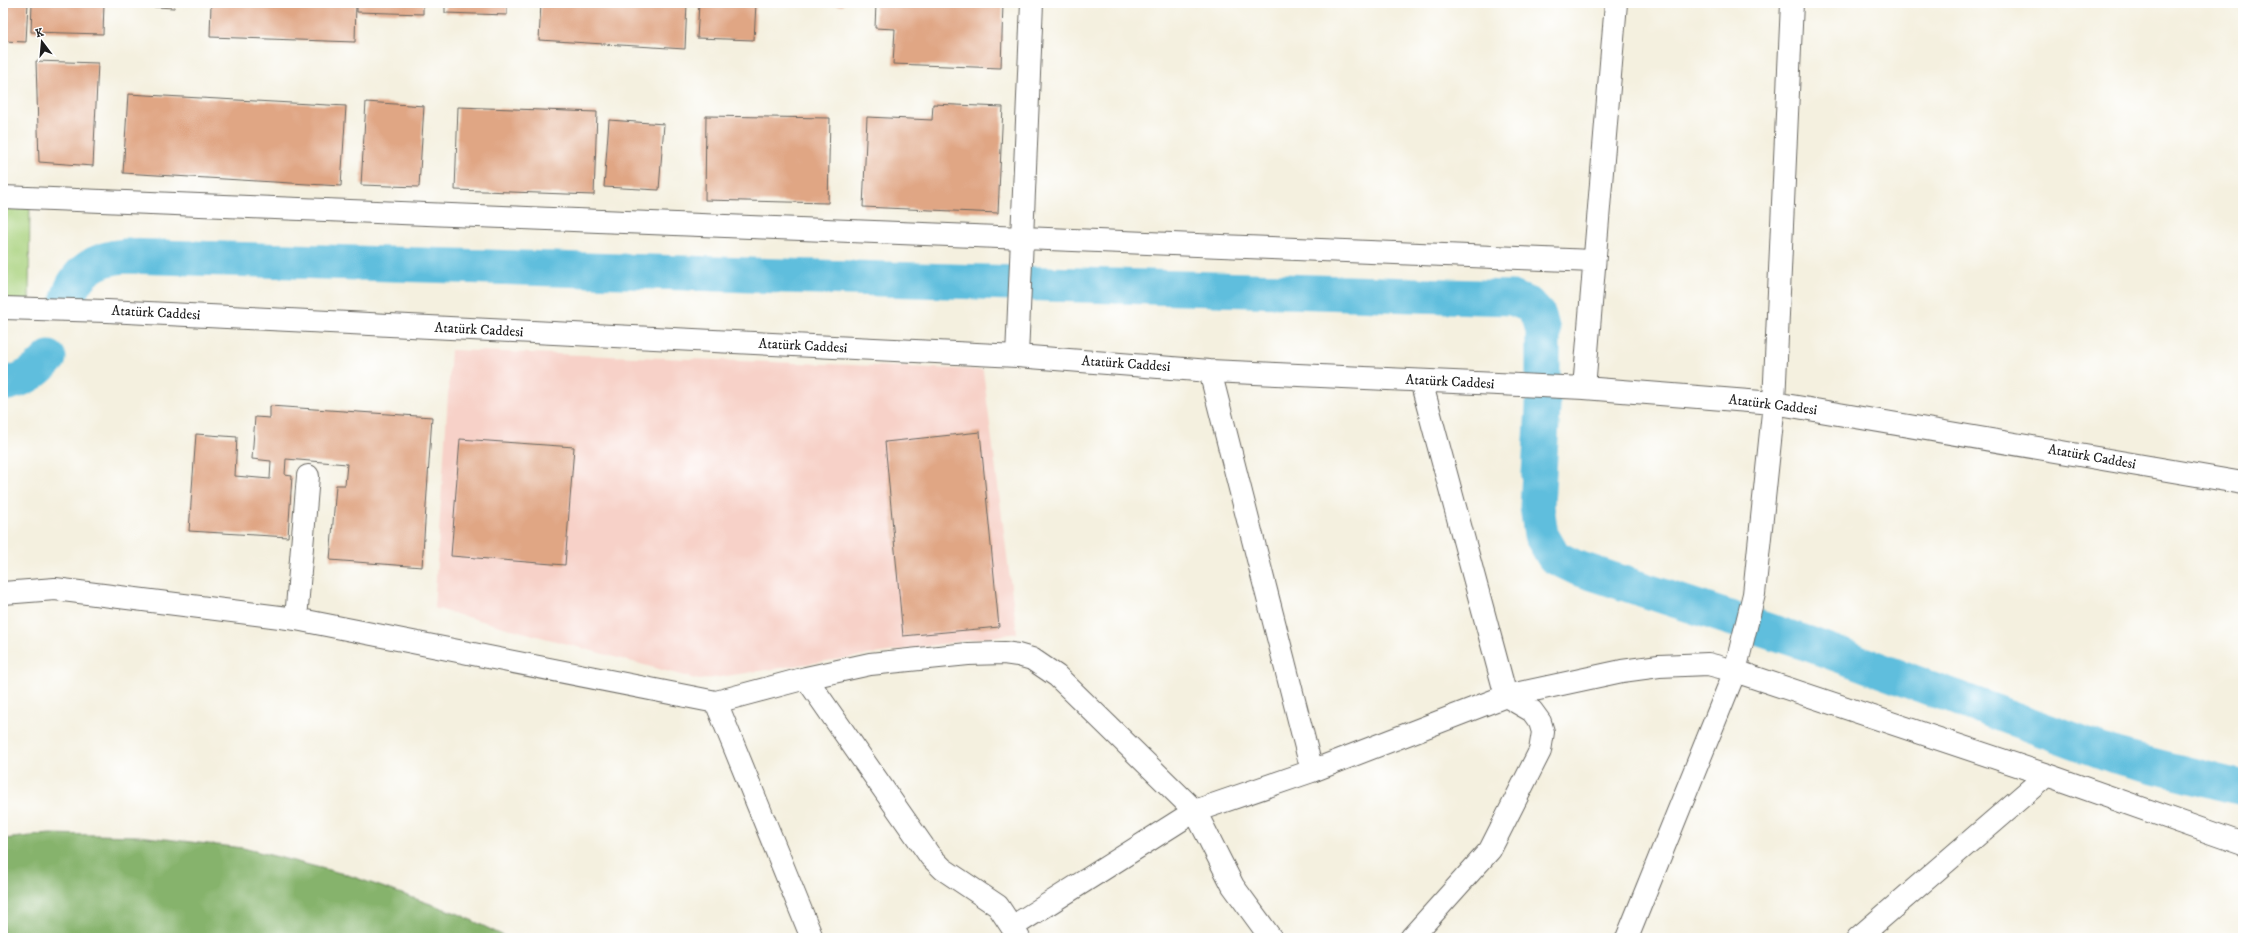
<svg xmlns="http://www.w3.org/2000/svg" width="2246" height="941" viewBox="0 0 2246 941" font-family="'IM FELL DW Pica',serif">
<rect width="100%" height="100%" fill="#fff"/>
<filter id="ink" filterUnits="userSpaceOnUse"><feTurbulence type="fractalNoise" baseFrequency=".025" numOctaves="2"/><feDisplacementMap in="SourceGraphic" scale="8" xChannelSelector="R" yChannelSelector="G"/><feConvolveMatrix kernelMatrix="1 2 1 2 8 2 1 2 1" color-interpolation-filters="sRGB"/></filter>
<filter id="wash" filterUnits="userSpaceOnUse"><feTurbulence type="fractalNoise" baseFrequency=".012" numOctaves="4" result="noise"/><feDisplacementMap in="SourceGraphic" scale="16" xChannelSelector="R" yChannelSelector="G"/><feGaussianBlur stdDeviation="0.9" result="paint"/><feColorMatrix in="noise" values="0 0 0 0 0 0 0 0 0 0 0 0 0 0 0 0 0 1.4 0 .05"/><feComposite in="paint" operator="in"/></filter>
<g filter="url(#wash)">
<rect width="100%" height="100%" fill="#f4f0df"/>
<path fill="#f7d1c8" d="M451 350 983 370 1017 633 699 680 434 608Z"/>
<path fill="#a8d17d" stroke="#62764c" d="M3 197 30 198 29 309 3 308Z"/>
<path fill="#86b36c" stroke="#516844" d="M50 834 139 836 243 848 348 875 459 914 508 938H3V839Z"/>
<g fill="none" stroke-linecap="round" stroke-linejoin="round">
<path stroke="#5ebedd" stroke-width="35" d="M68 299C75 271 97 258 125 256L1512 298 1529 305 1539 316 1543 331V407L1537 506 1541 535 1554 557 1577 568 1809 644 2115 756 2243 788
M3 384C23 381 35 373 49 358"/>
</g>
<g id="blocks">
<path fill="#e0a684" d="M3 3H28L26 42 3 41Z
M32 3H104L103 34 31 32Z
M119 3H175L174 8 119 5Z
M211 3H356L355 42 210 37Z
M357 3H423V14L357 12Z
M445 3H507V15L445 13Z
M541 3H687L685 49 539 40Z
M699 3H756L754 40 697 38Z
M820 3H844L843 6Z
M876 3H1003L1001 68 893 64 895 29 875 28Z
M36 61 98 63 93 166 39 162Z
M128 94 346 106 341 186 123 173Z
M366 102 424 106 419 187 361 185Z
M933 104 1003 107 998 213 863 207 867 117 932 120Z
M458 107 597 112 594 195 455 190Z
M706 116 830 118 828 203 705 200Z
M609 120 664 124 659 190 604 187Z
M270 406 432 417 422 567 330 560 336 485H345L347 464 286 459 285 475 292 476 288 537 189 531 196 434 237 437 235 476 270 479 271 461 252 459 255 417 270 418Z
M980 432 999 627 903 636 885 442Z
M460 439 574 447 565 565 451 556Z"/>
</g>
</g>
<g filter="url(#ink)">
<use href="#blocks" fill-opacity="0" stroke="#686660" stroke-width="1"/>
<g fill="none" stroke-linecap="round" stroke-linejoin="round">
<g stroke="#686660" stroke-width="24">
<path id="minor" d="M3 197 1593 261
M3 308 107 311 1017 356 1210 371 1584 388 1774 403 2243 483
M1017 356 1032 3
M1210 371 1312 771
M1584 388 1616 3
M3 593 55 589 296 619 716 702 806 678 870 664 968 654 1004 653 1018 655 1032 659 1057 676 1195 811 1233 886 1271 938
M296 619 308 476
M806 678 930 856 943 869 998 906 1019 938
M716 702 812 938
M1012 927 1195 811 1312 771 1506 696 1622 671 1659 666 1708 664 1735 671 2047 775 2243 844
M1411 938 1490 850 1540 751 1543 732 1540 722 1532 711 1506 696 1421 381
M1627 938 1735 671 1754 594 1774 403 1792 3
M1858 938 2047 775"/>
</g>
<use href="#minor" stroke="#fff" stroke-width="22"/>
</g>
</g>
<g text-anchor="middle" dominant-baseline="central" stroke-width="4" stroke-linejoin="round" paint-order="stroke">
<g font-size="14" fill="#1c1c1c" stroke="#fff">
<text transform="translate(156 313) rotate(3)">Atatürk Caddesi</text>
<text transform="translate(479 330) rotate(3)">Atatürk Caddesi</text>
<text transform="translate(803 346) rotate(3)">Atatürk Caddesi</text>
<text transform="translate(1126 364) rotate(4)">Atatürk Caddesi</text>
<text transform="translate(1450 382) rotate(3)">Atatürk Caddesi</text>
<text transform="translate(1773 405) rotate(7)">Atatürk Caddesi</text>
<text transform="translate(2092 457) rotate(10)">Atatürk Caddesi</text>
</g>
</g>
<rect width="2246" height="941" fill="none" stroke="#fff" stroke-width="16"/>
<g transform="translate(42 42) rotate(344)" stroke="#ffffff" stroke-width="3" paint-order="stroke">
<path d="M0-3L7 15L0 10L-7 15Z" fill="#1c1c1c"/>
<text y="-6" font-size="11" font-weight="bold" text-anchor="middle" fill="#1c1c1c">K</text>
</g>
</svg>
